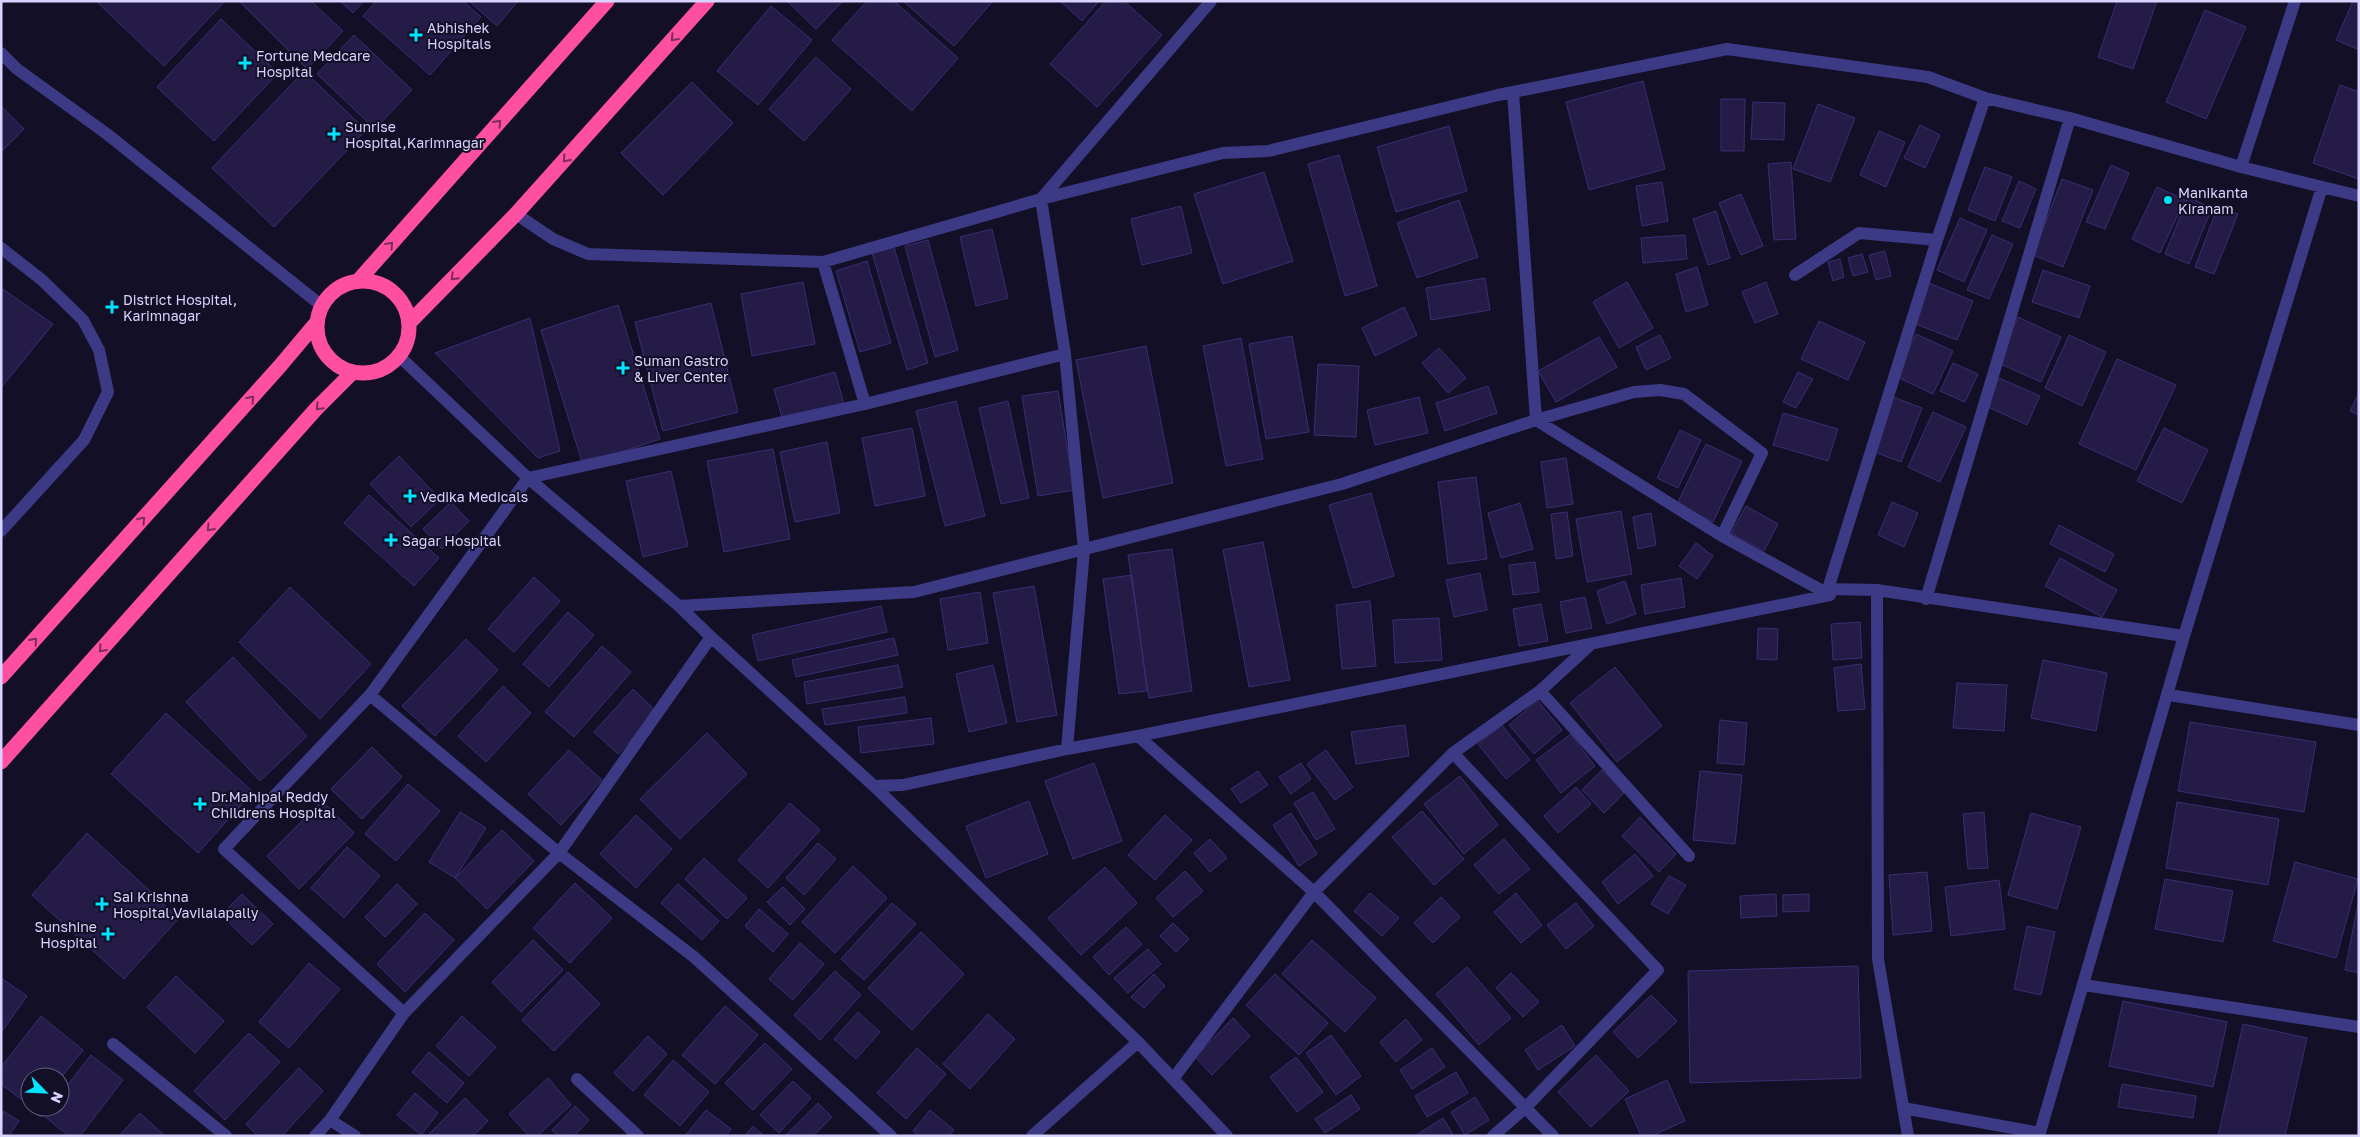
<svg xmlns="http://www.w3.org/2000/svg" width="2360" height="1137" viewBox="0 0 2360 1137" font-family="'Golos Text',sans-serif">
<rect width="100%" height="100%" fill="#130f26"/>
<path fill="#241b47" stroke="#3b2d73" d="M96 1H225L164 66Z
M239 1H311L343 31 307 69Z
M340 1H364L353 13Z
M376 1H463L481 17 430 75 363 16Z
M469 1H518L497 26Z
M787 1H843L816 29Z
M867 1H894L958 58 912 111 832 40Z
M903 1H993L954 46Z
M1060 1H1099L1082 21Z
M1106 1H1124L1162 35 1097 107 1050 64Z
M2117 1H2157L2133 69 2098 57Z
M2353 1H2359V50L2336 40Z
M771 6 812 40 758 105 717 71Z
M2205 10 2246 27 2206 119 2166 102Z
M221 19 278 73 214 141 157 87Z
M354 35 412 90 375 129 317 74Z
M816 57 851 89 804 141 769 109Z
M304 71 366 130 274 227 212 168Z
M1643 81 1665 169 1589 190 1566 102Z
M692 82 733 123 663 195 621 153Z
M2340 85 2359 92V179L2313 163Z
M1721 99H1745L1744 151H1721Z
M1753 102 1785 103 1784 140 1751 139Z
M1818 104 1855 118 1830 182 1793 169Z
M1 106 24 129 1 152Z
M1920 125 1940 135 1925 168 1904 158Z
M1449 126 1467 191 1396 212 1377 147Z
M1879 131 1905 142 1886 187 1860 175Z
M1339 155 1377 286 1345 296 1308 164Z
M1791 162 1796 239 1774 240 1768 164Z
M2111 165 2129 173 2105 229 2086 222Z
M1985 167 2012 177 1995 221 1968 210Z
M1264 172 1293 261 1223 284 1194 194Z
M2062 179 2093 190 2063 267 2033 255Z
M2019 181 2036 189 2020 228 2002 221Z
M1662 182 1668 221 1642 226 1636 186Z
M2157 187 2185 200 2160 253 2132 239Z
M1741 194 1763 246 1741 255 1719 203Z
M2188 197 2212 208 2189 264 2165 254Z
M1459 200 1478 257 1417 278 1397 223Z
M1181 206 1192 253 1142 265 1131 219Z
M2218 206 2238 214 2214 274 2195 267Z
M1716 211 1730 258 1708 265 1693 219Z
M1960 218 1987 230 1964 282 1937 270Z
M992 229 1008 298 976 306 960 237Z
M1685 235 1687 259 1643 263 1641 238Z
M1992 235 2013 244 1989 299 1967 290Z
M928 240 958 350 935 357 905 246Z
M894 247 928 363 907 370 872 253Z
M1885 251 1891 276 1876 280 1869 255Z
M1862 254 1868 272 1853 276 1848 258Z
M1840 259 1844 277 1833 281 1828 262Z
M867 261 891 343 860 352 836 271Z
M1697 267 1708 305 1686 312 1676 274Z
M2043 270 2090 286 2079 318 2032 302Z
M1485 278 1490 310 1431 320 1426 288Z
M803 282 815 344 752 356 741 294Z
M1627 282 1653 328 1619 348 1593 302Z
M1766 282 1778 314 1755 323 1742 292Z
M1929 283 1973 301 1957 340 1913 323Z
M1 288 53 324 1 388Z
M711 303 738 412 663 431 635 322Z
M618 305 660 439 583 465 541 330Z
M1404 307 1417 335 1375 356 1362 328Z
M2018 317 2061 337 2041 382 1998 363Z
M530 318 560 451 538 458 435 353Z
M1819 321 1865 342 1848 380 1801 359Z
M1916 334 1953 351 1933 394 1897 377Z
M1660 335 1671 358 1646 370 1636 347Z
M2069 335 2106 352 2082 406 2045 388Z
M1292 336 1309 432 1266 439 1249 344Z
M1599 337 1617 367 1556 402 1538 371Z
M1241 338 1263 459 1226 466 1203 346Z
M1146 346 1173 483 1103 498 1076 360Z
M1439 348 1466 378 1448 393 1422 363Z
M2117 359 2176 385 2136 470 2079 444Z
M1953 363 1978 374 1965 402 1940 391Z
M1318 364 1359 366 1356 437 1314 435Z
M835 372 844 404 783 421 774 389Z
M1798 372 1813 379 1796 408 1783 402Z
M1999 378 2040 396 2027 425 1986 406Z
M1488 386 1497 413 1445 431 1436 403Z
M1058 391 1074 490 1038 496 1022 396Z
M2359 393V415L2350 411Z
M1419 397 1428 433 1375 445 1367 410Z
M1893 397 1922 408 1901 462 1872 451Z
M956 401 985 516 945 526 916 411Z
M1008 401 1029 498 1001 504 979 408Z
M1933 412 1966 427 1940 482 1908 467Z
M1783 413 1838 429 1828 461 1773 445Z
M912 428 925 496 875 506 862 438Z
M2164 428 2208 450 2182 503 2137 481Z
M1680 430 1701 440 1678 488 1657 478Z
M827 442 840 513 795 522 780 452Z
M1706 444 1742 461 1713 522 1677 504Z
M773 449 790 539 724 552 707 461Z
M399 456 440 499 411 527 370 484Z
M1566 458 1573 504 1547 508 1541 462Z
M671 471 688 546 643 557 626 481Z
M1476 477 1487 559 1448 564 1438 482Z
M1371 493 1394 576 1353 588 1329 505Z
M369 495 439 558 414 586 344 523Z
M451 502 469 521 442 549 423 529Z
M1892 502 1918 513 1904 547 1878 535Z
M1520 503 1533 549 1501 558 1488 513Z
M1746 506 1778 524 1764 551 1731 533Z
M1621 511 1632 574 1587 582 1576 519Z
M1567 512 1573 556 1556 559 1551 514Z
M1651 513 1656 545 1638 549 1633 517Z
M2059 525 2114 554 2105 572 2050 544Z
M1263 542 1290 680 1249 687 1223 550Z
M1696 543 1713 556 1697 579 1679 566Z
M1172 549 1192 691 1149 698 1128 555Z
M2060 558 2117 590 2102 617 2045 586Z
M1535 562 1539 592 1513 595 1509 565Z
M1480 573 1487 610 1454 617 1446 580Z
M1132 575 1147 691 1119 694 1103 579Z
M534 577 560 601 514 652 488 629Z
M1681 578 1685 607 1645 614 1641 585Z
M1625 581 1636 614 1607 624 1597 591Z
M1034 586 1057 715 1017 722 993 593Z
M290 587 371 664 320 719 239 642Z
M980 592 988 643 948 650 940 599Z
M1585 597 1592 628 1566 633 1560 602Z
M1370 601 1376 666 1342 669 1336 605Z
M1541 604 1548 641 1519 646 1513 609Z
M881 606 887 632 758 661 752 635Z
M568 612 594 635 549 687 523 664Z
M1439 618 1442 660 1395 663 1393 620Z
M1860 622 1862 658 1833 660 1831 624Z
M1758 628 1778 629 1777 660 1757 659Z
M894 638 898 655 796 677 792 660Z
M466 639 498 670 435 736 402 706Z
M602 646 631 672 574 737 545 712Z
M233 657 307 736 260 781 186 702Z
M2043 660 2107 673 2096 731 2031 718Z
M1861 664 1865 709 1838 711 1834 668Z
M898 665 903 687 807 704 804 682Z
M993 665 1007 723 969 732 956 674Z
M1615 667 1662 726 1617 762 1570 703Z
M1957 683 2007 685 2004 731 1953 728Z
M503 686 531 713 486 762 458 736Z
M633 689 657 712 618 754 594 732Z
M905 697 907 713 825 725 822 709Z
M1537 700 1562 730 1534 754 1509 725Z
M166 713 253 792 198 853 111 774Z
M931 718 934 744 861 753 858 727Z
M1720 720 1747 723 1744 765 1717 763Z
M2190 722 2316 742 2304 812 2178 791Z
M1405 725 1409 756 1356 764 1351 732Z
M1502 725 1530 760 1506 779 1478 744Z
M707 733 747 774 680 839 640 799Z
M1571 734 1595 766 1561 793 1536 760Z
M372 747 402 777 362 819 331 789Z
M569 750 602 780 561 825 528 794Z
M1326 750 1353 787 1335 800 1307 764Z
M1094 763 1122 841 1073 859 1045 781Z
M1301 763 1311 779 1291 794 1279 777Z
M1602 770 1624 793 1604 813 1582 790Z
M1258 771 1268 785 1241 803 1231 789Z
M1700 771 1742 775 1735 844 1693 840Z
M1460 776 1498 825 1464 854 1424 804Z
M408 784 440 811 396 861 365 834Z
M1576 787 1591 804 1558 833 1544 816Z
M1313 792 1335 829 1316 840 1294 803Z
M322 801 354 833 299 889 267 856Z
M1029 801 1048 854 986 878 966 826Z
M2177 802 2279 819 2268 885 2166 868Z
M790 803 820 830 768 888 738 860Z
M1422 811 1464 859 1434 885 1392 837Z
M460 812 486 828 455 878 429 862Z
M1984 812 1988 868 1968 869 1963 814Z
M1291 813 1317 854 1299 866 1273 825Z
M2031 813 2081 827 2057 909 2008 895Z
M636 815 672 849 636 888 600 854Z
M1165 815 1192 840 1155 880 1128 855Z
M1640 817 1676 854 1659 872 1622 836Z
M502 830 534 861 487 909 455 878Z
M87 833 179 918 124 979 32 895Z
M1210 839 1227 858 1210 872 1194 853Z
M1504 839 1530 869 1499 894 1474 865Z
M818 843 836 859 804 895 786 878Z
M347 847 380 876 344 918 311 888Z
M1635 854 1653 876 1618 904 1602 882Z
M704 858 747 898 727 919 685 879Z
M2295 862 2358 879 2336 958 2273 941Z
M853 866 887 898 835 953 802 922Z
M1105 867 1137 903 1081 955 1048 918Z
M1185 871 1203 891 1173 917 1156 898Z
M1927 872 1932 931 1893 935 1889 875Z
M1669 876 1686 885 1668 914 1651 904Z
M2165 879 2233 891 2223 942 2155 929Z
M1999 880 2005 929 1951 936 1945 887Z
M575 883 612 918 570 963 533 928Z
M397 884 417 904 385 937 365 917Z
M678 884 719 921 702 940 661 903Z
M783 887 805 909 790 925 767 902Z
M1370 893 1399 918 1382 936 1354 911Z
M1516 893 1542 925 1521 943 1494 912Z
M242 894 273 924 252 945 221 915Z
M1776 894 1777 916 1741 918 1740 896Z
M1809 894V911L1783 912V895Z
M1441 897 1460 917 1433 943 1414 923Z
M2359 899V973L2345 970Z
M892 903 916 924 864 980 841 959Z
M1576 903 1594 926 1566 949 1547 925Z
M759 909 788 934 773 952 745 926Z
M425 913 454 940 405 992 377 964Z
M1173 923 1189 939 1176 952 1160 936Z
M2027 926 2055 932 2041 995 2014 989Z
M1126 927 1142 944 1109 975 1093 957Z
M921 932 964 974 912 1030 868 988Z
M533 940 563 970 521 1012 492 982Z
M1312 940 1376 998 1345 1032 1282 974Z
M800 943 824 964 793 1000 769 979Z
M1148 949 1161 964 1128 993 1114 978Z
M309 963 340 989 289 1048 259 1022Z
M1858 966 1861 1078 1690 1083 1688 971Z
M1467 967 1511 1018 1479 1045 1436 994Z
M835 971 861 995 820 1040 794 1015Z
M568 972 600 1004 554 1051 522 1020Z
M1511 973 1539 1002 1523 1017 1496 988Z
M1154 974 1165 986 1144 1008 1131 997Z
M1275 974 1328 1023 1299 1055 1246 1005Z
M176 976 224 1021 195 1053 147 1007Z
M1 978 27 996 1 1033Z
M1651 995 1677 1021 1638 1058 1613 1032Z
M2123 1001 2227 1022 2213 1087 2109 1066Z
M725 1006 758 1035 715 1084 682 1055Z
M858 1012 880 1032 856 1059 834 1039Z
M988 1014 1015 1039 970 1089 943 1064Z
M41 1016 83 1050 60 1079 30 1077V1106L1 1084V1067Z
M462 1016 496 1047 469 1076 436 1046Z
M1233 1018 1250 1036 1212 1075 1195 1057Z
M1406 1019 1422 1040 1396 1062 1380 1042Z
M2243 1024 2307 1038 2285 1136H2218Z
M1562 1025 1575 1046 1538 1070 1525 1050Z
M249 1033 280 1062 225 1120 194 1091Z
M1331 1035 1361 1076 1336 1095 1306 1053Z
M648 1036 667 1054 633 1091 614 1073Z
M765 1043 792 1069 753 1110 725 1083Z
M917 1048 946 1074 906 1119 877 1093Z
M1432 1048 1445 1067 1412 1089 1400 1070Z
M429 1052 464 1083 447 1103 412 1072Z
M91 1055 123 1080 80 1136H69L44 1116 51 1107H60V1095Z
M1596 1055 1629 1091 1591 1127 1558 1092Z
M1296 1057 1323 1092 1297 1112 1270 1077Z
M673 1060 709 1092 680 1126 644 1095Z
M299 1068 323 1091 282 1136H258L246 1124Z
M1456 1072 1468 1093 1427 1117 1415 1096Z
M548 1078 571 1105 537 1136H529L509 1114Z
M1667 1080 1685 1121 1651 1136H1641L1625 1099Z
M793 1081 811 1098 779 1133 760 1115Z
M2122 1084 2196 1096 2193 1118 2118 1107Z
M415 1093 438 1113 421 1135 397 1115Z
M1351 1095 1360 1109 1325 1133 1315 1119Z
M1475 1097 1489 1120 1465 1135 1451 1112Z
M465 1098 488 1121 473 1136H427Z
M818 1103 832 1117 813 1136H785Z
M575 1106 589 1120 574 1136H558L552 1130Z
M706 1110 731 1129 726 1136H685Z
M930 1110 954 1130 949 1136H919L913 1131Z
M3 1111 19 1121 9 1136H1Z
M140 1113 165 1136H119Z
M1443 1118 1454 1136H1415Z
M753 1126 764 1136H745Z"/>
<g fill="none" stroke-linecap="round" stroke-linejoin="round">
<path stroke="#3d3a85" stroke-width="12" d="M1 53 17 69 107 134 322 306
M1513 92 1536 420 1634 392 1660 390 1684 394 1762 453 1722 536
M2241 167 2295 1
M516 214 553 239 588 254 823 262 1041 199 1223 153 1268 151 1498 95 1727 49 1928 77 1985 98 2070 118 2241 167 2359 196
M1 248 42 280 83 320 99 350 108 392 84 440 1 531
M823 262 865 404
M1795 275 1859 233 1937 240
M399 356 528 478 679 606 711 637 874 786 1138 1042 1227 1136
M1828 589 1937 240 1985 98
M1877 590 1878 959 1908 1136
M1926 599 2070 118
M679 606 914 592 1342 484 1536 420 1722 536 1830 595
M1540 691 1689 856
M370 695 559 853 694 957 891 1136
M2169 695 2359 725
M1138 736 1830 595 1828 589 1877 590 2184 636
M1067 749 1084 550 1065 354 1041 199 1211 1
M1453 753 1658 970 1525 1108 1493 1136
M874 786 903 785 1067 749 1138 736 1314 892 1553 1136
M2084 985 2359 1027
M404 1013 224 849 370 695 528 478 865 404 1065 354
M113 1044 226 1136
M577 1079 638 1136
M1173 1079 1314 892 1453 753 1540 691 1590 645
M1903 1108 2040 1133
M330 1120 355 1136
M315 1136 330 1120 404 1013 559 853 711 637
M1032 1136 1138 1042
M2039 1136 2184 636 2322 187"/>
<path stroke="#ff4fa3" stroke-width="15" d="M358 281 607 1
M317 327a46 46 0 1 1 92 0a46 46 0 1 1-92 0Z
M409 323 516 214 707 1
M1 677 280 366 317 322
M1 762 316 409 353 372"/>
</g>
<defs><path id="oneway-chevron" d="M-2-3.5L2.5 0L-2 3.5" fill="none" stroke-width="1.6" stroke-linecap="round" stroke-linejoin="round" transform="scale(1.25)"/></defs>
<g stroke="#7d2c5e">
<use href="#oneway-chevron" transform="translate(674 38) rotate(132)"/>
<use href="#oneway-chevron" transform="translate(498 123) rotate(-48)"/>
<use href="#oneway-chevron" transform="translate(566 159) rotate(132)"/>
<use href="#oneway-chevron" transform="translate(390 245) rotate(-48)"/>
<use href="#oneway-chevron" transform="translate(454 277) rotate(135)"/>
<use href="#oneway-chevron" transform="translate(251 399) rotate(-48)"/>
<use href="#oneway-chevron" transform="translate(319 407) rotate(134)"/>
<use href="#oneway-chevron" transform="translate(142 520) rotate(-48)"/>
<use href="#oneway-chevron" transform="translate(210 528) rotate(132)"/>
<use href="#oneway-chevron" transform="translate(34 641) rotate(-48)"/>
<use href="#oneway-chevron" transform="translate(102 649) rotate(132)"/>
</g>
<g fill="#00e5ff" stroke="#130f26" stroke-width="2">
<path d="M413.5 27.5h5v5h5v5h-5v5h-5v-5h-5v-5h5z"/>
<path d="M242.5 55.5h5v5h5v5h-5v5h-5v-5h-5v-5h5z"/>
<path d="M331.5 126.5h5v5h5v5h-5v5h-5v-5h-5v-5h5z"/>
<circle cx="2168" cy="200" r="5"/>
<path d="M109.5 299.5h5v5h5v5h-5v5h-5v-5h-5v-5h5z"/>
<path d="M620.5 360.5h5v5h5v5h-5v5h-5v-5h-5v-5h5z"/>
<path d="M407.5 488.5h5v5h5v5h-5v5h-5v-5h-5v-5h5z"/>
<path d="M388.5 532.5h5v5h5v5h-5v5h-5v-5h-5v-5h5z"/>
<path d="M197.5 796.5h5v5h5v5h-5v5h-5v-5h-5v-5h5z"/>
<path d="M99.5 896.5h5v5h5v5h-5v5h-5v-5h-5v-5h5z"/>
<path d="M105.5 926.5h5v5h5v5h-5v5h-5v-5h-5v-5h5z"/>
</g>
<g text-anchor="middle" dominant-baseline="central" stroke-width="4" stroke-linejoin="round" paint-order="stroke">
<g font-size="14" fill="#d9d4ff" stroke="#130f26" text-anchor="start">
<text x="427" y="27">Abhishek<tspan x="427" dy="16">Hospitals</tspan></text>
<text x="256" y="55">Fortune Medcare<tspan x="256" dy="16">Hospital</tspan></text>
<text x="345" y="126">Sunrise<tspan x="345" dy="16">Hospital,Karimnagar</tspan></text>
<text x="2178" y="192">Manikanta<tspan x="2178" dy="16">Kiranam</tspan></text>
<text x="123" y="299">District Hospital,<tspan x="123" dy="16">Karimnagar</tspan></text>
<text x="634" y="360">Suman Gastro<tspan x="634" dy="16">&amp; Liver Center</tspan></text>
<text x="420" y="496">Vedika Medicals</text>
<text x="402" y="540">Sagar Hospital</text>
<text x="211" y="796">Dr.Mahipal Reddy<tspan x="211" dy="16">Childrens Hospital</tspan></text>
<text x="113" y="896">Sai Krishna<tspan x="113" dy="16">Hospital,Vavilalapally</tspan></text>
<text x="97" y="926" text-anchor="end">Sunshine<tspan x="97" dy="16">Hospital</tspan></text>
</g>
</g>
<rect width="2360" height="1137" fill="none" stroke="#d9d4ff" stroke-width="5"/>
<g transform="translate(45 1092) rotate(114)"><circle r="24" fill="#130f26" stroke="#625e7d"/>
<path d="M0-4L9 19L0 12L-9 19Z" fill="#00e5ff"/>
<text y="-8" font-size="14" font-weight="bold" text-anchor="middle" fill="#d9d4ff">N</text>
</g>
</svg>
